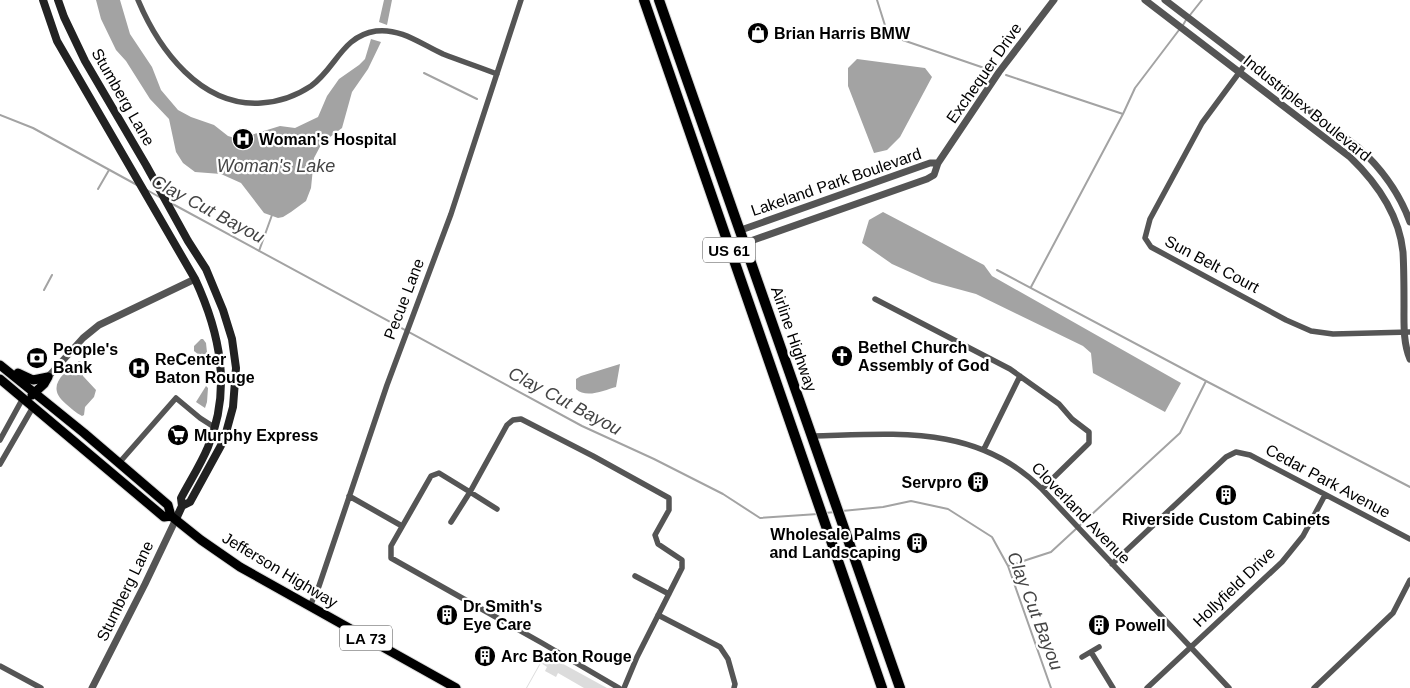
<svg xmlns="http://www.w3.org/2000/svg" width="1410" height="688" viewBox="0 0 1410 688" font-family="Helvetica,sans-serif">
<rect width="100%" height="100%" fill="#fff"/>
<path fill="#dcdcdc" d="M545 654 607 688H584L558 673 556 677 545 671 547 667 541 663 527 688H526Z"/>
<path fill="#a3a3a3" d="M96 0H120L130 34 152 67 161 90 178 110 191 117 214 125 228 136 238 139 280 126 295 128 318 117 327 96 339 79 359 65 365 59 371 39 381 42 368 69 352 92 342 128 322 143 314 158 311 188 306 201 291 212 283 217 278 218 264 213 241 183 221 174 195 172 183 163 176 152 169 119 150 99 126 61 116 50 101 19Z
M384 0H392L387 25 379 22Z
M857 59 925 68 932 77 900 137 887 150 874 153 848 86V68Z
M883 212 984 265 992 276 1181 383 1165 412 1093 373 1091 353 1083 346 976 294 932 282 892 264 862 243 869 220Z
M201 339H203L206 343 208 362 194 351V346Z
M79 361 81 362 83 376 96 390 94 397 85 407 84 415 82 416C76 413 71 408 66 404 45 387 63 373 79 361Z
M620 364 616 387C605 390 586 399 576 389V379L581 376Z
M206 386 208 388 207 402 205 408 196 402Z"/>
<g fill="none" stroke-linecap="round" stroke-linejoin="round">
<path stroke="#a3a3a3" stroke-width="2" d="M877 0 888 35 993 71
M1190 15 1202 0
M1183 25 1186 20
M424 73 477 99
M1006 75 1123 114 1031 287
M1123 114 1135 88 1179 30
M0 115 33 128 137 185
M98 189 109 170
M147 190 161 198
M169 202 582 426 654 459 723 494 760 518 818 514
M259 251 272 215
M997 270 1206 381
M44 290 52 275
M842 511 883 507 911 501 948 509 992 537 1008 566 1051 688
M825 513 835 512
M1008 566 1051 552 1155 456 1180 433 1206 381 1410 487"/>
<g stroke="#dbdbdb" stroke-width="11">
<path id="primary" d="M0 365 84 433 168 505 171 516 201 540 240 567 456 688
M18 373 33 380 48 377
M0 379 164 517 171 516
M32 395 44 384 48 377"/>
</g>
<g stroke="#dbdbdb" stroke-width="12">
<path id="trunk" d="M644 0 882 688
M659 0 900 688"/>
</g>
<path stroke="#555" stroke-width="5.5" d="M138 0C159 50 201 107 261 103 279 102 296 96 311 86 336 68 342 36 376 31 401 28 421 44 443 54 461 61 479 67 497 74
M1247 62 1202 123 1150 219 1145 238 1151 247 1286 320 1311 331 1333 334 1410 332
M875 299 1010 369 1059 404 1072 419 1089 432V443L1042 489
M813 436C897 434 977 424 1042 489L1229 688
M0 440 23 398
M984 449 1020 376
M119 463 176 398 200 418 214 427
M0 464 33 407
M349 496 402 526
M451 522 470 492 497 509
M1112 564 1226 457 1236 452 1250 455 1410 539
M635 576 669 594
M310 606 319 586 387 385 451 214 521 0
M658 615 720 647 728 659 735 684 734 688
M1091 652 1113 688
M1082 657 1099 647
M0 666 41 688
M619 688 542 643 391 558V546L431 476 439 473 470 492 507 425 513 420 521 419 593 456 669 498V510L655 535 658 544 682 560V568L637 657 624 688
M1147 688 1282 562 1303 536 1325 495
M1314 688 1393 613 1410 580"/>
<path stroke="#555" stroke-width="7" d="M1145 0 1350 157C1377 183 1399 214 1403 252 1404 270 1404 288 1404 306 1404 323 1403 343 1410 359
M1165 0 1359 148C1382 169 1399 192 1410 222
M938 163 999 72 1054 0
M741 230 930 163H938
M745 243 927 179 934 175 938 163
M48 377 83 338 99 325 195 279
M92 688 145 584 176 519"/>
<path stroke="#222" stroke-width="8" d="M43 0 57 41 195 279C220 333 232 389 208 447 201 464 190 481 181 498L182 506 176 519
M58 0 64 17 85 61 146 165 188 241 206 269 223 310 232 339 236 368 233 407 224 440 190 502 182 506"/>
<use href="#primary" stroke="#000" stroke-width="9"/>
<use href="#trunk" stroke="#000" stroke-width="10"/>
</g>
<defs>
<g id="shop-disc" transform="scale(1.125)"><circle r="9.5" fill="#000" stroke="#fff"/><path d="M-5-2.5h2.3a2.7 3.5 0 0 1 5.4 0H5L5.5 6h-11ZM-1.5-2.5h3a1.5 2.3 0 0 0-3 0Z" fill="#fff"/></g>
<g id="hospital-disc" transform="scale(1.125)"><circle r="9.5" fill="#000" stroke="#fff"/><path d="M-5-5h3v3.5h4V-5h3V5h-3V1.5h-4V5h-3Z" fill="#fff"/></g>
<g id="church-disc" transform="scale(1.125)"><circle r="9.5" fill="#000" stroke="#fff"/><path d="M-1.2-6h2.4v3.5h3.3v2.4h-3.3V6h-2.4V-.1h-3.3v-2.4h3.3Z" fill="#fff"/></g>
<g id="bank-disc" transform="scale(1.125)"><circle r="9.5" fill="#000" stroke="#fff"/><path d="M-6-4H6V4H-6ZM0-2.3a2.3 2.3 0 1 0 0 4.6a2.3 2.3 0 1 0 0-4.6Z" fill="#fff"/></g>
<g id="supermarket-disc" transform="scale(1.125)"><circle r="9.5" fill="#000" stroke="#fff"/><path d="M-6-5.5h2.5l.6 2H6L4.5 2H-2.5L-4.4-4H-6ZM-1.5 3.2a1.3 1.3 0 1 0 .1 0ZM3 3.2a1.3 1.3 0 1 0 .1 0Z" fill="#fff"/></g>
<g id="building-disc" transform="scale(1.125)"><circle r="9.5" fill="#000" stroke="#fff"/><path d="M-4-6H4V6H1V3H-1V6H-4ZM-2.5-4.3h1.7v1.8h-1.7ZM.8-4.3h1.7v1.8H.8ZM-2.5-1h1.7V.8h-1.7ZM.8-1h1.7V.8H.8Z" fill="#fff"/></g>
</defs>
<g fill-rule="evenodd">
<use href="#shop-disc" x="758" y="33"/>
<use href="#hospital-disc" x="243" y="139"/>
<use href="#church-disc" x="842" y="356"/>
<use href="#bank-disc" x="37" y="358"/>
<use href="#hospital-disc" x="139" y="368"/>
<use href="#supermarket-disc" x="178" y="435"/>
<use href="#building-disc" x="978" y="482"/>
<use href="#building-disc" x="1226" y="495"/>
<use href="#building-disc" x="917" y="543"/>
<use href="#building-disc" x="447" y="615"/>
<use href="#building-disc" x="1099" y="625"/>
<use href="#building-disc" x="485" y="656"/>
</g>
<g text-anchor="middle" dominant-baseline="central" stroke-width="4.5" stroke-linejoin="round" paint-order="stroke">
<g fill="#fff" stroke="#4c4c4c" stroke-width="1">
<rect x="703" y="237.5" width="52" height="25" rx="4"/>
<rect x="340" y="625.5" width="52" height="25" rx="4"/>
</g>
<g font-size="15" font-weight="bold" fill="#000">
<text x="729" y="250">US 61</text>
<text x="366" y="638">LA 73</text>
</g>
<g font-size="16" font-weight="bold" fill="#000" stroke="#fff" text-anchor="start">
<text x="774" y="33">Brian Harris BMW</text>
<text x="259" y="139">Woman's Hospital</text>
<text x="858" y="347">Bethel Church<tspan x="858" dy="18">Assembly of God</tspan></text>
<text x="53" y="349">People's<tspan x="53" dy="18">Bank</tspan></text>
<text x="155" y="359">ReCenter<tspan x="155" dy="18">Baton Rouge</tspan></text>
<text x="194" y="435">Murphy Express</text>
<text x="962" y="482" text-anchor="end">Servpro</text>
<text x="1226" y="519" text-anchor="middle">Riverside Custom Cabinets</text>
<text x="901" y="534" text-anchor="end">Wholesale Palms<tspan x="901" dy="18">and Landscaping</tspan></text>
<text x="463" y="606">Dr Smith's<tspan x="463" dy="18">Eye Care</tspan></text>
<text x="1115" y="625">Powell</text>
<text x="501" y="656">Arc Baton Rouge</text>
</g>
<g font-size="16" fill="#000" stroke="#fff">
<text transform="translate(984 73) rotate(-55)">Exchequer Drive</text>
<text transform="translate(123 97) rotate(60)">Stumberg Lane</text>
<text transform="translate(1307 108) rotate(39)">Industriplex Boulevard</text>
<text transform="translate(836 182) rotate(-19)">Lakeland Park Boulevard</text>
<text transform="translate(1212 264) rotate(28)">Sun Belt Court</text>
<text transform="translate(404 299) rotate(-69)">Pecue Lane</text>
<text transform="translate(794 339) rotate(71)">Airline Highway</text>
<text transform="translate(1328 481) rotate(28)">Cedar Park Avenue</text>
<text transform="translate(1081 513) rotate(46)">Cloverland Avenue</text>
<text transform="translate(280 570) rotate(31)">Jefferson Highway</text>
<text transform="translate(1234 587) rotate(-44)">Hollyfield Drive</text>
<text transform="translate(125 591) rotate(-64)">Stumberg Lane</text>
</g>
<g font-size="18" font-style="italic" fill="#444" stroke="#fff">
<text x="276" y="166">Woman's Lake</text>
<text transform="translate(208 209) rotate(28)">Clay Cut Bayou</text>
<text transform="translate(565 401) rotate(28)">Clay Cut Bayou</text>
<text transform="translate(1035 611) rotate(69)">Clay Cut Bayou</text>
</g>
</g>
</svg>
